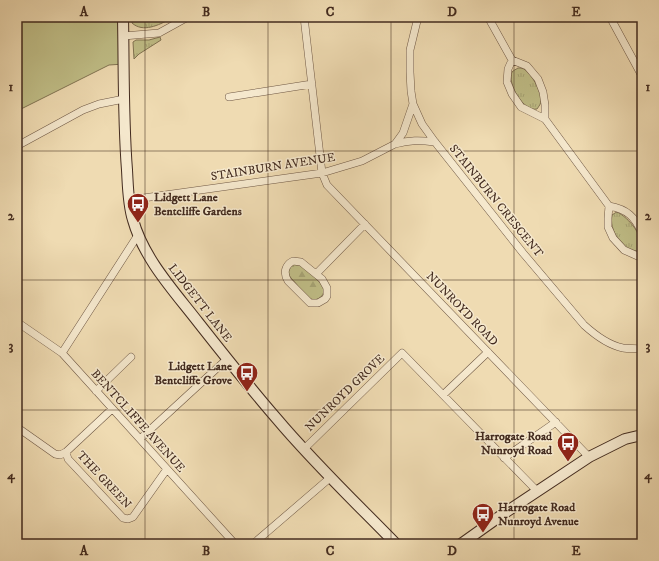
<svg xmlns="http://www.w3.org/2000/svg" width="659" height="561" viewBox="0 0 659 561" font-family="'IM FELL DW Pica',serif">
<defs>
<pattern id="grass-tufts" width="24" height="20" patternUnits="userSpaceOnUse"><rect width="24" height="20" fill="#c0be87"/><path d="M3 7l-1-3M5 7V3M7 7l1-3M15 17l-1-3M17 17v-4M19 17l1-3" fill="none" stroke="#a6a374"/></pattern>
<pattern id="forest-firs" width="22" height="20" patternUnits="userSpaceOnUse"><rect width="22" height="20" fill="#c0be87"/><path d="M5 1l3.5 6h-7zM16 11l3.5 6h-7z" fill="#a6a374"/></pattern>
</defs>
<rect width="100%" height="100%" fill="#efdbb2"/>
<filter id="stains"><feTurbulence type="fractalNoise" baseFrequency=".005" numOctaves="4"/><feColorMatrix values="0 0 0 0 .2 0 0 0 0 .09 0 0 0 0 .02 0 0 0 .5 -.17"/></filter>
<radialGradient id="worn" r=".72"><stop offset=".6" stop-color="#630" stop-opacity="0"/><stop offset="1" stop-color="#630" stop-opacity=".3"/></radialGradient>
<path fill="url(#grass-tufts)" stroke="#827453" d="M132 17H170V19C159 25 143 33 132 23Z
M160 37 161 40 139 54 134 59 133 42 136 40H149Z
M518 68C521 68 521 68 524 69 531 73 542 92 541 100 541 104 539 106 537 109 523 112 507 83 512 72 514 70 515 70 518 68Z
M617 212C628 217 648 239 637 251 621 250 609 230 612 215L615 213Z"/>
<path fill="url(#forest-firs)" stroke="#827453" d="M294 264C297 265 301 265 303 267 307 269 322 284 323 287 327 294 318 302 311 299 305 296 296 283 291 278 286 272 289 268 294 264Z"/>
<path fill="#c0be87" stroke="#827453" d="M17 17H123L124 64 109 65 17 111Z"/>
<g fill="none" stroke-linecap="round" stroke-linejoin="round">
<g stroke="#6e5744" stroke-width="8">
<path id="street" d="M304 17 322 173 327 185 589 457
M418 17 410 50V72L411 91 413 104 422 124 435 142 523 253 584 325C595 335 608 345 623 348 629 349 636 348 642 349
M488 17 512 60 527 66 538 79 543 92 545 105V119
M610 17 642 76
M123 36 159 33 188 17
M512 60 508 69 507 82 512 94 521 107 545 119 609 206C627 209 635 217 642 233
M229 97 312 84
M395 144C410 140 419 140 435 142
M17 146 83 110 99 104 124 99
M129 200 322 173 362 161 395 144 403 133 413 104
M609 206 608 218V227L613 238 624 250 642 258
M293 261 301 262 322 279 327 288V296L325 299 318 303H310L288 281C283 273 285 265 293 261Z
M316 274 365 224
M17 322 62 353 235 544
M62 353 138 235
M96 391 131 357
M443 395 488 352
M112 409 66 452 68 459 123 518 128 519 133 517 167 469
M17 430H21L55 454 60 455 66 452
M140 439 227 359
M304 449 402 353 537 491
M504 458 556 422
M253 544 331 477"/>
</g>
<g stroke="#432b1f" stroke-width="12">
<path id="secondary" d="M123 17C124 68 123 119 127 170 128 187 128 204 133 220 144 259 174 291 198 322 224 355 250 388 277 419 314 463 356 503 396 544
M461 544 506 512 589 457 625 439 642 435"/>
</g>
<use href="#street" stroke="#f5e8cd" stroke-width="7"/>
<use href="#secondary" stroke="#f5e8cd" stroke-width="10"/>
</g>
<path fill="none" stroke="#432b1f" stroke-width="1" stroke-opacity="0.55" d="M145 17V544M268 17V544M391 17V544M514 17V544M17 151H642M17 280H642M17 410H642"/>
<defs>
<g id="bus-pin" transform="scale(1.15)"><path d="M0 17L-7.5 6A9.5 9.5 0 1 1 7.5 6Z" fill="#8f2418" stroke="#f5e8cd"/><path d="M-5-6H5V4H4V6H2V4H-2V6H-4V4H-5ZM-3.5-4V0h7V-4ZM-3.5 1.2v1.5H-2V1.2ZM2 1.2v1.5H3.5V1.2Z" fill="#fff"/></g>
</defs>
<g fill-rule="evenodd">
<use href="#bus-pin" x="138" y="204"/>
<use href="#bus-pin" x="247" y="373"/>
<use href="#bus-pin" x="568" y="443"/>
<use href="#bus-pin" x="483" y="514"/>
</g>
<g text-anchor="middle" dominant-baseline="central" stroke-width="3" stroke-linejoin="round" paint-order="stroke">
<g font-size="12" fill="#432b1f" stroke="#f5e8cd">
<text transform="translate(273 167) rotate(-9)">STAINBURN AVENUE</text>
<text transform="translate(496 201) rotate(51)">STAINBURN CRESCENT</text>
<text transform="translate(200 303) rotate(52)">LIDGETT LANE</text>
<text transform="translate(462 309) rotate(46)">NUNROYD ROAD</text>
<text transform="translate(345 393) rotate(-44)">NUNROYD GROVE</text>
<text transform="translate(138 421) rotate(48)">BENTCLIFFE AVENUE</text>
<text transform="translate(104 480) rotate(47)">THE GREEN</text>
</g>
<g font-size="12" font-weight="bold" fill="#432b1f" stroke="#f5e8cd" text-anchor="start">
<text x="154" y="197">Lidgett Lane<tspan x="154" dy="14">Bentcliffe Gardens</tspan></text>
<text x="232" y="366" text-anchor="end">Lidgett Lane<tspan x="232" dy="14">Bentcliffe Grove</tspan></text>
<text x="552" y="436" text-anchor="end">Harrogate Road<tspan x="552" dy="14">Nunroyd Road</tspan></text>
<text x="498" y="507">Harrogate Road<tspan x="498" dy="14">Nunroyd Avenue</tspan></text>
</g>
</g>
<rect width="659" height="561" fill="none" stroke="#efdbb2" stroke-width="44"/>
<rect x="22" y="22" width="615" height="517" fill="none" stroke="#432b1f" stroke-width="1.5"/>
<g font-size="13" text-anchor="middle" font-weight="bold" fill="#432b1f">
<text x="84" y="16">A</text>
<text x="206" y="16">B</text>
<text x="330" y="16">C</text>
<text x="452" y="16">D</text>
<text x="576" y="16">E</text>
<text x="11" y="91">1</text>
<text x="648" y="91">1</text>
<text x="11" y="220">2</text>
<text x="648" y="220">2</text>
<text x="11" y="350">3</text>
<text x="648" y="350">3</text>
<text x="11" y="479">4</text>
<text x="648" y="479">4</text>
<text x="84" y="555">A</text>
<text x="206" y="555">B</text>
<text x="330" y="555">C</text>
<text x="452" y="555">D</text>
<text x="576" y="555">E</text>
</g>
<rect width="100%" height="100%" filter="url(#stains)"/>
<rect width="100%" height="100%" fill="url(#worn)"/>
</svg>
